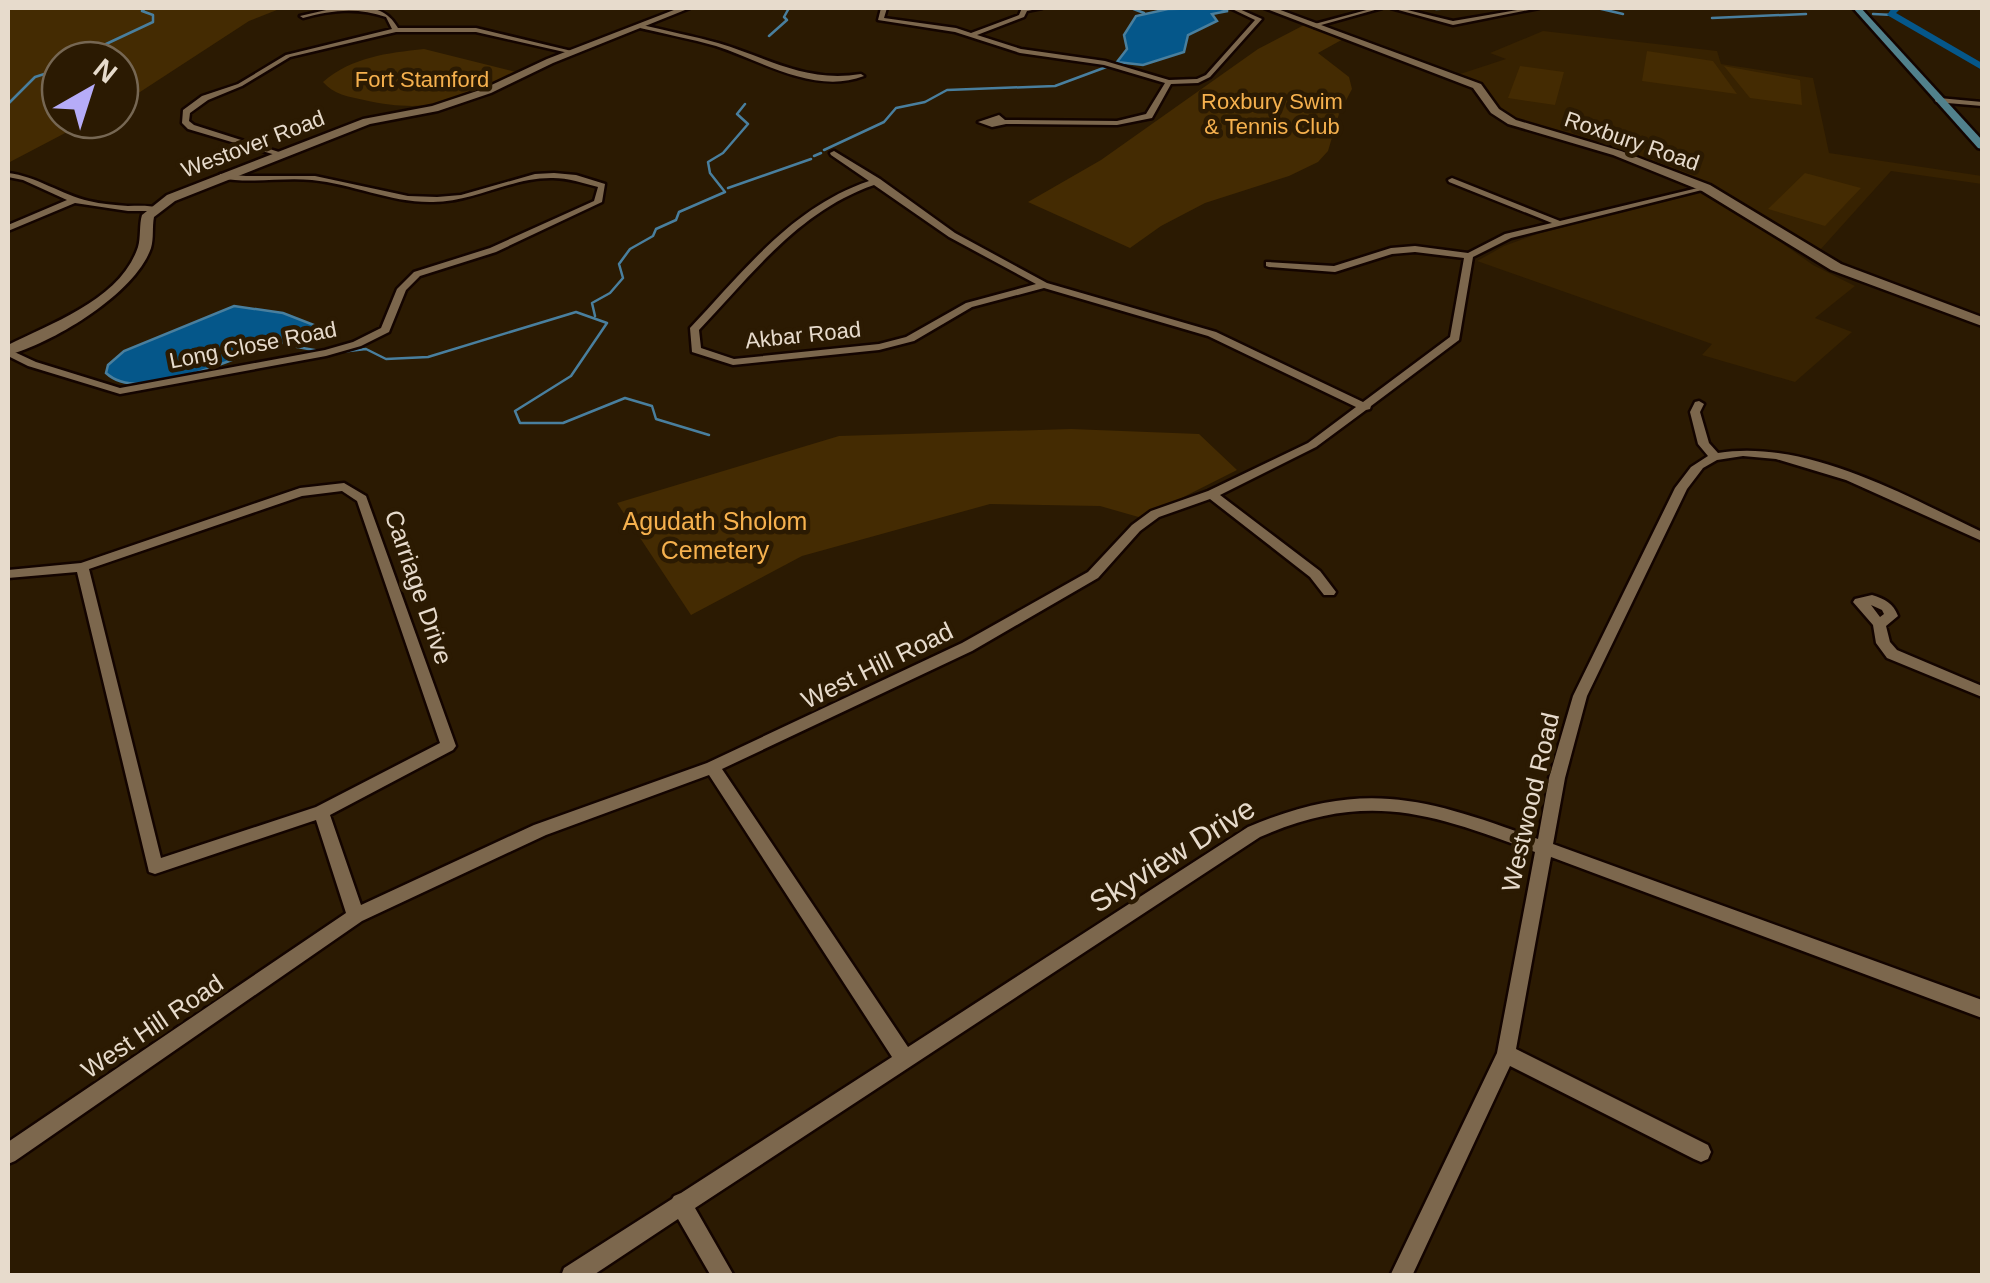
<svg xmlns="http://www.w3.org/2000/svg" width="1990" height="1283" viewBox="0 0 1990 1283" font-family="Helvetica,sans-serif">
<rect width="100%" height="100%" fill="#2b1a02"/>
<path fill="#372201" d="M1543 31 1717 51 1721 64 1813 78 1829 153 1982 176V184L1891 171 1820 250 1704 183 1616 150 1514 120 1498 110 1477 83 1457 75 1506 59 1490 53Z
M1700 193 1752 222 1813 265 1855 286 1815 318 1852 332 1795 382 1702 355 1712 344 1477 261 1504 246 1540 233Z"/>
<path fill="#442b02" d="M8 8H282L249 21 120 105V60H60V120H90L8 163Z
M1306 24 1345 38 1318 53 1349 77 1352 89 1339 114 1328 151 1318 162 1289 176 1205 203 1161 226 1130 248 1028 202 1101 160 1258 49Z
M424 49 520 73C460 100 431 115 364 100 349 97 333 94 323 82 352 57 387 53 424 49Z
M1647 51 1713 61 1737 94 1642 81Z
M1520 66 1564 72 1555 105 1508 98Z
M1724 66 1800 80 1802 105 1750 98Z
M1805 173 1861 188 1825 226 1768 209Z
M1071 429 1199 434 1237 470 1142 518 1100 506 990 504 802 556 691 615 617 503 839 436Z"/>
<path fill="#05578a" stroke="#497f9e" stroke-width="2.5" d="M1218 8 1228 11 1212 14 1217 21 1188 35 1184 52 1143 65 1117 62 1127 49 1124 35 1136 16 1168 9Z
M234 306 283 313 319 327C305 341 280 342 261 349 225 361 139 404 106 373L108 365 124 351Z"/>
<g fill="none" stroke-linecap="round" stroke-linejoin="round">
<path stroke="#497f9e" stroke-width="2.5" d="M1131 8 1144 13
M1597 8 1623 14
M1436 9 1458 8
M1873 14 1894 15
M1712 18 1806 14
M769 36 787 20 784 17 789 8
M72 60 153 22V15L142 11 145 8
M8 104 35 77 60 69
M824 150 884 122 896 108 925 102 947 90 1055 86 1109 66
M814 156 821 153
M728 188 811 159
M595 316 592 303 610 293 623 278 619 264 630 249 653 236 656 229 676 220 679 212 725 192 710 173 708 162 723 153 748 124 737 114 745 104
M296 339 297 347 320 351
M340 352 366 349 386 359 428 357 576 312 607 323 571 376 515 411 520 423H563L625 398 652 406 656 419 709 435"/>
<path fill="#05578a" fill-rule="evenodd" d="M1892 8H1901L1896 13 1982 63V70L1887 15Z"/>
<g stroke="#130400" stroke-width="5">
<path id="street" d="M335 8C361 7 384 3 398 28H476L576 52 573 54 476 32H396L290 57 242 86 208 100 190 113 189 121 194 125 279 152V156L188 129 182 123 183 110 202 96 238 84 286 55 392 29 386 17C358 7 331 10 303 18L300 16Z
M881 8H887L884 18 956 28 971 33 1019 15 1022 8H1042L1027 11 1024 17 977 35 1021 49 1105 61 1169 80 1197 79 1206 75 1255 20 1230 8H1237L1262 19 1210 77 1198 83 1171 84 1152 118 1117 125 1006 124 992 127 978 122 999 115 1005 120 1117 121 1146 114 1165 83 1104 65 1020 53 955 32 878 20Z
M1374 8H1382L1314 27 1311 25Z
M1391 8H1399L1453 21 1529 8H1539L1453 25Z
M642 25C667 31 693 36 718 43 769 58 805 83 861 74L864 76C815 95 762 61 716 46 691 39 665 34 640 28Z
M1939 98 1982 102V106L1936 102 1935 100Z
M834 151 880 179 955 233 1047 283 1216 332 1363 402 1450 337 1464 258 1415 252 1392 254 1335 272 1269 267 1266 266V262L1334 266 1391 248 1415 246 1468 253 1505 234 1552 223 1449 182 1448 180 1452 178 1560 221 1706 186 1710 188 1511 238 1473 257 1459 340 1371 406 1370 409 1366 410 1316 447 1220 495 1320 571 1336 592 1334 595H1324L1310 577 1210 499 1159 517 1140 531 1098 578 972 651 722 769 908 1047 1248 827C1364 778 1425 798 1538 839L1549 778 1573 696 1675 488 1691 467 1708 456 1698 444 1690 412 1695 402 1699 401 1704 404 1700 412 1709 443 1718 453C1807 439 1904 495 1982 532V541L1846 480 1776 459 1743 456 1717 460 1703 468 1687 489 1587 696 1565 778 1553 844 1982 1000V1018L1551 857 1516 1049 1708 1145 1711 1152 1708 1159 1701 1162 1694 1159 1510 1066 1412 1276H1390L1497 1053 1535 852C1431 813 1367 790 1260 837L695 1208 734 1276H711L678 1219 592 1276H561L564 1268 672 1199 674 1196 681 1193 892 1057 709 775 546 835 362 921 15 1161 8 1164V1142L346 913 316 820 155 874 149 872 77 572 8 578V570L81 563 300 488 344 483 366 496 456 746 453 750 330 815 361 905 534 825 707 763 962 643 1088 572 1132 525 1151 511 1208 491 1308 443 1356 407 1208 336 1044 288 972 307 914 341 879 350 733 365 692 352 690 328C744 271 792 207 869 181L831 155 830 153ZM874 185 949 237 1036 284 966 303 906 337 879 344 734 359 701 348 699 330C752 274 799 211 874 185ZM342 491 357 501 440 743 316 807 161 858 89 569 302 496Z
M8 173C36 176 62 195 89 201 101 204 115 205 128 206 138 206 149 205 158 208L154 211H128L75 203 8 231V225L67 200 23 180 8 177Z
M554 173 576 175 605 184 602 202 496 252 420 276 406 290 389 332 361 346 326 356 120 394 28 366 8 356V349L36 362 120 388 325 350 353 342 381 328 397 289 414 272 490 248 594 201 598 187C583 183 568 178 553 178 512 177 474 202 433 202 391 203 353 184 312 180 281 177 251 184 220 178V174L246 176H315L408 196 437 197 461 195 535 174Z
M1872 595C1885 599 1893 603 1898 616L1886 626 1890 642 1897 650 1982 686V697L1887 658 1876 643 1873 625 1853 602 1855 599ZM1871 605 1882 610 1884 614 1880 617Z"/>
</g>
<g stroke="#130400" stroke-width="5">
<path id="secondary" d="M679 8H690L553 63 491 93 438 111 370 124 175 201 154 217C152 227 154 238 151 248 135 294 53 343 8 355V345C52 323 121 299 138 247 141 237 139 225 142 215L167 195 363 119 432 106 483 89 547 59Z
M1264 8H1275L1481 84 1499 109 1516 120 1621 151 1710 185 1841 264 1982 317V326L1831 270 1702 191 1613 155 1508 124 1491 113 1473 88Z"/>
</g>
<g stroke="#130400" stroke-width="5">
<path id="primary" d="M1853 8H1861L1982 140V149L1978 148Z"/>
</g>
<use href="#street" fill="#7c674d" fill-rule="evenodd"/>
<use href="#secondary" fill="#7c674d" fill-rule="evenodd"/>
<use href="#primary" fill="#51818c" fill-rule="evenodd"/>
</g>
<g text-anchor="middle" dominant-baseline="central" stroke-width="9" stroke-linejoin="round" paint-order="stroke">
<g font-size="22" fill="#f6b14e" stroke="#2b1a02">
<text x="422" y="79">Fort Stamford</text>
<text x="1272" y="101">Roxbury Swim<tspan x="1272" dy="25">&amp; Tennis Club</tspan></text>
</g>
<g font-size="22" fill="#e7dbcc" stroke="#2b1a02">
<text transform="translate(1632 141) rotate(19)">Roxbury Road</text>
<text transform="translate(253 144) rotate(-21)">Westover Road</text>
<text transform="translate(803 335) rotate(-6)">Akbar Road</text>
<text transform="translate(253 345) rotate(-11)">Long Close Road</text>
</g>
<g font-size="25" fill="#f6b14e" stroke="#2b1a02">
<text x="715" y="521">Agudath Sholom<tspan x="715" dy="29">Cemetery</tspan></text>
</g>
<g font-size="25" fill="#e7dbcc" stroke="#2b1a02">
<text transform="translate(419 587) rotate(71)">Carriage Drive</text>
<text transform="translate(877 665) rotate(-26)">West Hill Road</text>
<text transform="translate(1530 802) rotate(-77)">Westwood Road</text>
<text transform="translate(152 1026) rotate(-34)">West Hill Road</text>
</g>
<g font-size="30" fill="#e7dbcc" stroke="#2b1a02">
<text transform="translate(1172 855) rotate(-32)">Skyview Drive</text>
</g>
</g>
<rect width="1990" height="1283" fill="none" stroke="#e7dbcc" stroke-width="20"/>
<g transform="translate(90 90) rotate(39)"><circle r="48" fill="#2b1a02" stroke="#766753" stroke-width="2.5"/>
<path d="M0-8L18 38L0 25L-18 38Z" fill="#b6acf8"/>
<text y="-15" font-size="28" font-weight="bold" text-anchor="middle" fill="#e7dbcc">N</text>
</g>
</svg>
